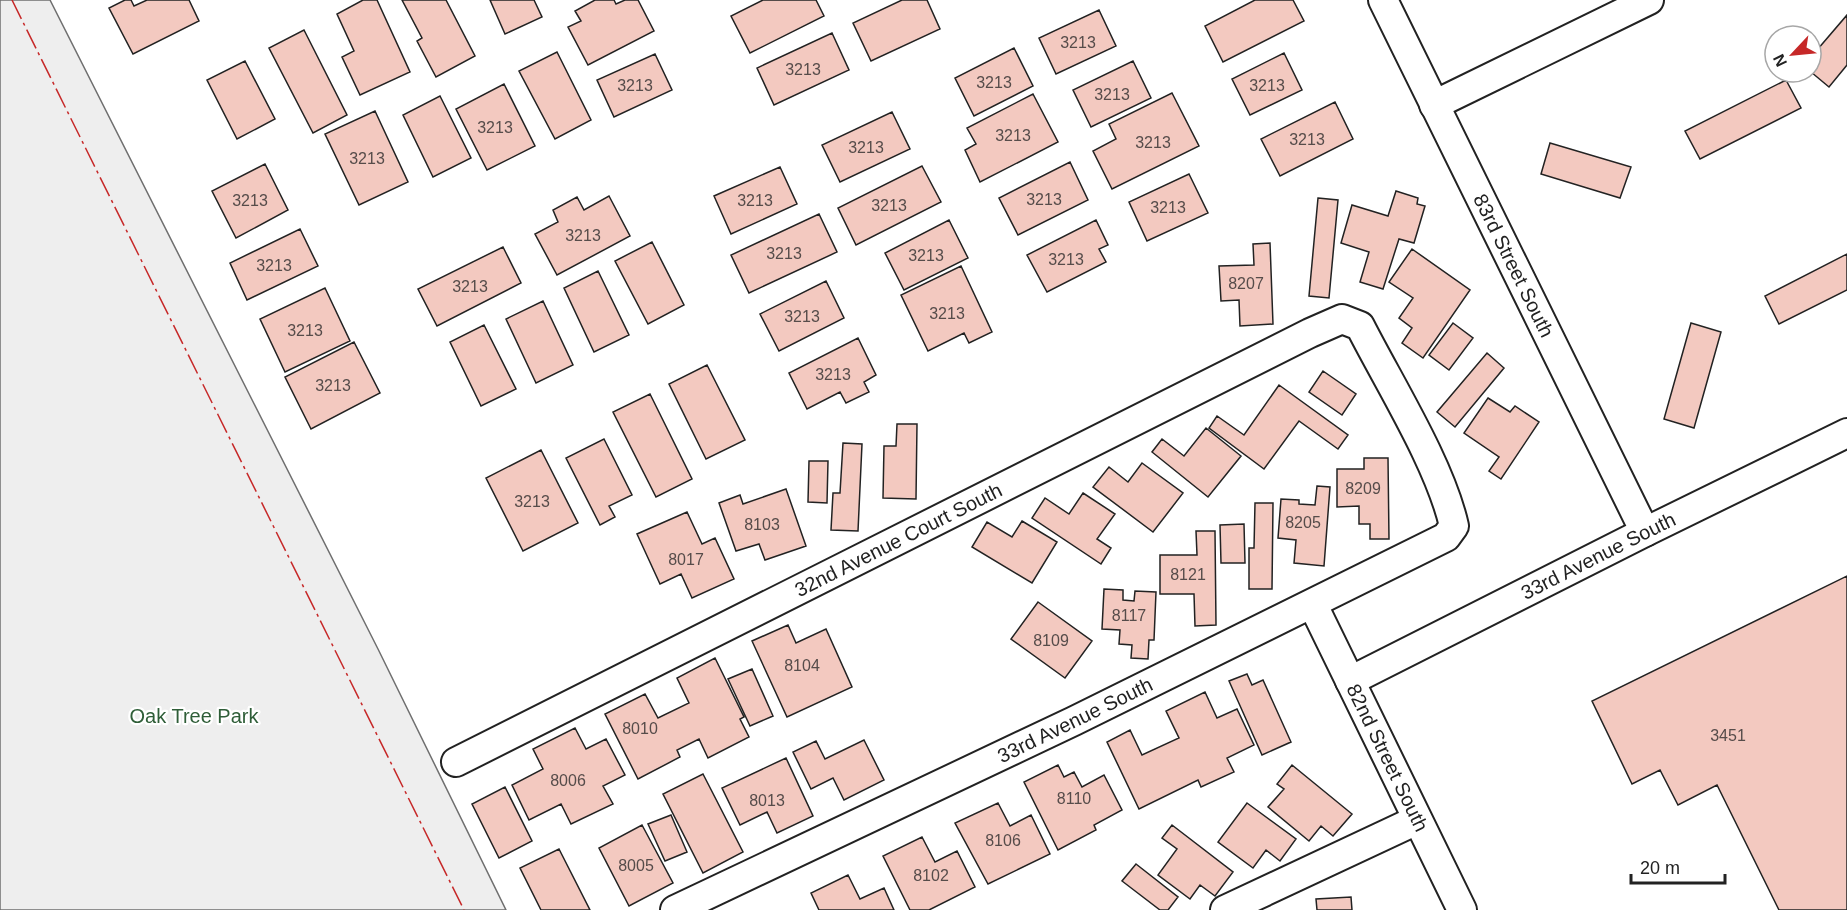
<svg xmlns="http://www.w3.org/2000/svg" width="1847" height="910" viewBox="0 0 1847 910" font-family="Arial,sans-serif">
<rect width="100%" height="100%" fill="#fff"/>
<path fill="#eee" stroke="#6f6f6f" stroke-width="1.5" d="M0 0H50L378 649 506 910H0Z"/>
<path fill="#f3c9c0" stroke="#222" stroke-width="1.5" d="M125 0H131L134 6 147 0H189L199 21 133 54 109 8Z
M363 0H377L410 72 360 95 342 57 354 51 337 14Z
M402 0H446L475 56 436 77 417 41 422 38Z
M490 0H534L542 17 505 34Z
M595 0H614L616 4 625 0H638L654 31 588 65 568 27 581 21 575 11Z
M763 0H816L824 16 750 53 731 16Z
M902 0H927L940 29 871 61 853 23Z
M1255 0H1293L1304 21 1223 62 1205 26Z
M1099 10 1116 46 1056 74 1039 38Z
M1847 15V65L1829 87 1811 72V57Z
M304 30 347 115 313 133 269 48Z
M832 33 849 70 774 105 757 68Z
M1014 48 1033 86 974 116 955 78Z
M557 52 591 120 555 139 519 71Z
M1284 53 1302 90 1250 115 1232 79Z
M655 54 672 90 614 117 597 80Z
M245 61 275 119 237 139 207 80Z
M1133 61 1151 98 1091 127 1073 90Z
M1786 80 1801 108 1700 159 1685 131Z
M504 84 535 146 487 170 456 109Z
M1172 93 1199 146 1112 189 1093 151 1116 139 1109 124Z
M1033 94 1058 142 980 182 965 150 976 144 967 128Z
M440 96 471 158 433 177 403 115Z
M1335 102 1353 139 1280 176 1261 139Z
M375 111 408 182 359 205 325 134Z
M892 112 910 149 840 182 822 145Z
M1550 143 1631 167 1620 198 1541 174Z
M1070 162 1088 200 1018 235 999 198Z
M265 164 288 210 236 238 212 191Z
M922 166 941 202 856 245 838 208Z
M780 167 797 204 731 234 714 196Z
M1189 174 1208 213 1147 241 1129 202Z
M1396 191 1418 198 1417 204 1425 206 1414 243 1399 239 1383 289 1360 282 1369 252 1341 243 1352 205 1388 216Z
M609 196 630 236 557 275 535 234 558 222 553 210 577 197 584 210Z
M1318 198 1338 200 1329 298 1309 296Z
M819 214 837 252 749 293 731 255Z
M949 220 968 258 904 290 885 253Z
M1096 220 1108 245 1099 249 1106 262 1047 292 1027 255Z
M300 229 318 266 247 300 230 263Z
M652 242 684 305 648 324 615 261Z
M1270 243 1273 324 1240 326 1239 300 1221 301 1219 266 1254 265 1253 244Z
M503 247 521 283 437 326 418 289Z
M1412 249 1470 290 1423 358 1402 343 1412 328 1399 318 1413 298 1389 282Z
M1847 254V290L1779 324 1765 296Z
M961 266 992 332 969 343 964 333 928 351 901 295Z
M598 271 629 335 594 352 564 288Z
M826 281 844 318 779 351 760 314Z
M325 288 350 341 285 372 260 319Z
M543 301 573 365 536 383 506 319Z
M1453 323 1473 338 1449 370 1429 355Z
M1691 323 1721 332 1694 428 1664 419Z
M484 325 516 389 481 406 450 342Z
M858 338 876 375 864 382 869 392 846 403 840 392 807 409 789 373Z
M354 342 380 393 311 429 285 377Z
M1487 353 1504 368 1455 427 1437 412Z
M707 365 745 440 706 459 669 384Z
M1323 371 1356 394 1342 415 1309 392Z
M1279 385 1348 435 1338 449 1299 421 1264 469 1209 428 1217 416 1244 435Z
M650 394 692 479 656 497 613 412Z
M1488 398 1510 412 1515 406 1539 422 1501 479 1489 471 1499 457 1464 433Z
M897 424H917L916 499 883 498 884 446H896Z
M1206 428 1241 456 1208 497 1152 452 1162 439 1184 456Z
M604 439 632 495 609 506 615 517 600 525 566 458Z
M843 443 862 444 858 531 831 530 833 493H840Z
M541 450 578 523 523 551 486 478Z
M1364 458H1388L1389 539H1370V524H1359V506L1337 507V469H1364Z
M809 461H828L827 503 808 502Z
M1142 463 1183 493 1153 532 1093 487 1109 467 1128 482Z
M1317 486 1330 487 1324 566 1294 563 1296 540 1278 538 1281 499 1299 500V504L1315 505Z
M786 489 806 546 765 560 759 544 736 551 719 503 740 495 743 504Z
M1083 493 1115 514 1097 539 1111 548 1101 564 1032 518 1045 498 1069 514Z
M1255 503H1273L1272 589H1249V548H1254Z
M687 512 702 544 715 538 734 579 692 598 681 574 660 584 637 534Z
M1022 521 1057 542 1032 583 972 547 987 522 1012 537Z
M1244 524 1245 563H1221L1220 525Z
M1196 531H1215L1216 625 1195 626 1194 594H1160V555H1197Z
M1847 576V910H1779L1717 785 1678 805 1660 770 1632 784 1592 701Z
M1104 589 1123 590V600L1134 601 1135 591 1156 592 1154 640H1149L1148 659 1131 658 1132 645 1119 644 1120 630 1102 629Z
M1038 602 1092 641 1065 678 1011 639Z
M788 625 796 643 826 629 852 687 787 717 752 641Z
M715 658 744 717 740 719 749 737 708 758 699 739 677 750 680 757 638 779 605 714 645 694 658 718 689 703 677 678Z
M752 669 773 716 750 726 728 679Z
M1247 674 1252 685 1263 680 1291 742 1262 755 1229 681Z
M1205 692 1217 718 1237 709 1254 745 1227 758 1234 772 1201 787 1198 780 1139 809 1107 742 1130 730 1142 755 1179 738 1166 711Z
M575 728 586 749 606 739 625 775 603 786 613 804 571 824 561 804 529 820 512 785 543 769 533 749Z
M864 740 884 780 844 800 833 778 811 789 793 752 816 741 825 759Z
M786 758 813 816 777 833 767 812 740 825 722 788Z
M1058 765 1064 777 1074 772 1082 787 1104 775 1122 810 1094 825 1096 830 1058 850 1024 782Z
M1292 765 1352 814 1333 836 1321 826 1309 841 1268 807 1284 789 1277 784Z
M703 774 743 852 703 873 663 794Z
M505 787 532 841 499 858 472 804Z
M998 803 1010 826 1031 815 1050 854 988 884 955 823Z
M1247 803 1296 839 1280 861 1266 850 1253 868 1218 842Z
M671 815 687 852 665 861 648 824Z
M642 825 673 883 629 906 599 848Z
M1172 825 1233 872 1215 896 1200 885 1190 899 1158 875 1177 849 1162 838Z
M922 837 935 862 957 851 975 887 929 910H910L883 856Z
M559 849 590 910H541L520 868Z
M1136 864 1178 897 1168 910H1160L1122 881Z
M848 875 860 899 884 888 894 910H819L811 893Z
M1351 897 1352 910H1317L1316 899Z"/>
<g fill="none" stroke-linecap="round" stroke-linejoin="round">
<g stroke="#222" stroke-width="32">
<g id="street">
<path id="s1" d="M1383 0 1645 532"/>
<path d="M1434 105 1649 0"/>
<path id="s2" d="M1313 605 1462 910"/>
<path id="s3" d="M1350 681 1645 532 1847 433"/>
<path id="s4" d="M456 762 1310 333 1342 319 1360 326C1390 385 1440 464 1454 526L1446 537 1074 721 675 910"/>
<path d="M1225 910 1417 820"/>
</g>
</g>
<use href="#street" stroke="#fff" stroke-width="28"/>
<path stroke="#c62828" stroke-width="1.5" stroke-dasharray="21 4.5 3 4.5" stroke-linecap="butt" d="M12 0 464 910"/>
</g>
<g text-anchor="middle" dominant-baseline="central" stroke-width="4.5" stroke-linejoin="round" paint-order="stroke">
<g font-size="16" fill="#564c4a">
<text x="1078" y="42">3213</text>
<text x="803" y="69">3213</text>
<text x="994" y="82">3213</text>
<text x="635" y="85">3213</text>
<text x="1267" y="85">3213</text>
<text x="1112" y="94">3213</text>
<text x="495" y="127">3213</text>
<text x="1013" y="135">3213</text>
<text x="1307" y="139">3213</text>
<text x="1153" y="142">3213</text>
<text x="866" y="147">3213</text>
<text x="367" y="158">3213</text>
<text x="1044" y="199">3213</text>
<text x="250" y="200">3213</text>
<text x="755" y="200">3213</text>
<text x="889" y="205">3213</text>
<text x="1168" y="207">3213</text>
<text x="583" y="235">3213</text>
<text x="784" y="253">3213</text>
<text x="926" y="255">3213</text>
<text x="1066" y="259">3213</text>
<text x="274" y="265">3213</text>
<text x="1246" y="283">8207</text>
<text x="470" y="286">3213</text>
<text x="947" y="313">3213</text>
<text x="802" y="316">3213</text>
<text x="305" y="330">3213</text>
<text x="833" y="374">3213</text>
<text x="333" y="385">3213</text>
<text x="1363" y="488">8209</text>
<text x="532" y="501">3213</text>
<text x="1303" y="522">8205</text>
<text x="762" y="524">8103</text>
<text x="686" y="559">8017</text>
<text x="1188" y="574">8121</text>
<text x="1129" y="615">8117</text>
<text x="1051" y="640">8109</text>
<text x="802" y="665">8104</text>
<text x="640" y="728">8010</text>
<text x="1728" y="735">3451</text>
<text x="568" y="780">8006</text>
<text x="1074" y="798">8110</text>
<text x="767" y="800">8013</text>
<text x="1003" y="840">8106</text>
<text x="636" y="865">8005</text>
<text x="931" y="875">8102</text>
</g>
<g font-size="20" fill="#222" stroke="#fff">
<text stroke="none"><textPath href="#s1" startOffset="296">83rd Street South</textPath></text>
<text stroke="none"><textPath href="#s4" startOffset="495">32nd Avenue Court South</textPath></text>
<text stroke="none"><textPath href="#s3" startOffset="278">33rd Avenue South</textPath></text>
<text transform="translate(1075 720) rotate(-26)">33rd Avenue South</text>
<text stroke="none"><textPath href="#s2" startOffset="170">82nd Street South</textPath></text>
</g>
<g font-size="20" fill="#2f5e38" stroke="#fff">
<text x="194" y="716">Oak Tree Park</text>
</g>
</g>
<g transform="translate(1793 54) rotate(244)"><circle r="28" fill="#ffffff" stroke="#a7a7a7" stroke-width="1.5"/>
<path d="M0-4.5L10 22L0 15L-10 22Z" fill="#c62828"/>
<text y="-9" font-size="16" font-weight="bold" text-anchor="middle" fill="#222222">N</text>
</g>
<path d="M1631 874v9h94v-9" fill="none" stroke="#222222" stroke-width="3"/>
<text x="1640" y="874" font-size="18" fill="#222222" stroke="#ffffff" stroke-width="4.5" paint-order="stroke">20 m</text>
</svg>
